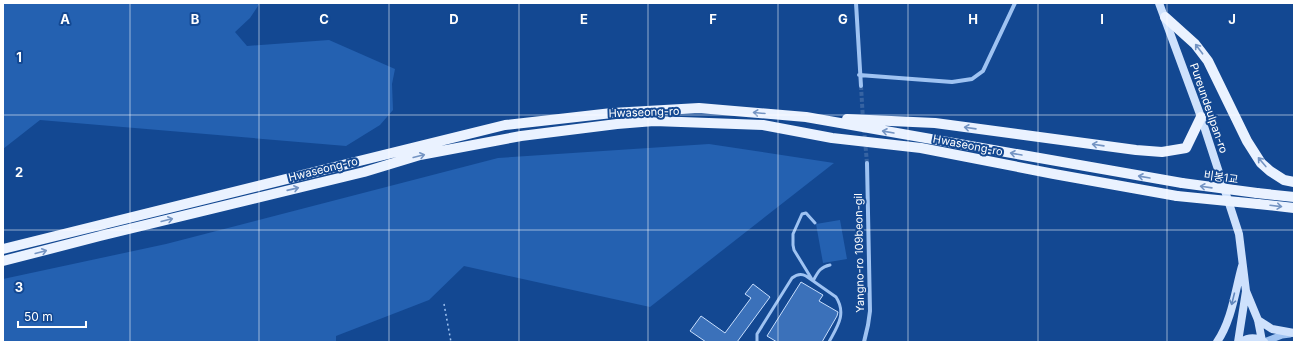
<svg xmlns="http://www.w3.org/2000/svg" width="1297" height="345" font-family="Inter,'Noto Sans KR',sans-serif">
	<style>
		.green { fill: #2461b1 }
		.building { fill: #3b71ba; stroke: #c7defd }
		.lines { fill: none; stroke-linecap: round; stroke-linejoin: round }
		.minor-tunnel { stroke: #3663a2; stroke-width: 4; stroke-dasharray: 4 2; stroke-linecap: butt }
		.path { stroke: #9fc3f2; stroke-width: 1.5; stroke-dasharray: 2 3; stroke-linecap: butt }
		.service { stroke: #9fc3f2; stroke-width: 3 }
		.minor { stroke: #9fc3f2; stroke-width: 4 }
		.tertiary { stroke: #9fc3f2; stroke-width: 7 }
		.secondary { stroke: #cee1fc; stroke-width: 8 }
		.primary { stroke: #eaf2ff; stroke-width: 10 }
		.primary-bridge { stroke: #eaf2ff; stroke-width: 10 }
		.oneway { stroke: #7494c3 }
		.oneway2 { stroke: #5e85bc }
		.grid { fill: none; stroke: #fff; stroke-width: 1; stroke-opacity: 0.55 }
		.labels { text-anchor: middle; stroke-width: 4; stroke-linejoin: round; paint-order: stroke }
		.street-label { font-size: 11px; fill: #fff; stroke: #134892 }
		.grid-label { font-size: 13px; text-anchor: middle; font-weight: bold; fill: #fff; stroke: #134892; stroke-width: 4; stroke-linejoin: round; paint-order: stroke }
	</style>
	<rect width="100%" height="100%" fill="#134892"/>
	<path class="green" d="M 3,3 L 260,3 L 250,18 L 235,32 L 247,46 L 329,40 L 395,69 L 392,84 L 393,110 L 380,125 L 346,146 L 40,120 L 3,149 Z
		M 709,144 L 834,163 L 650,307 L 464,266 L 429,300 L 336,336 L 336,342 L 3,342 L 3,279 L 166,244 L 498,158 Z
		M 840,220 L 847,259 L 823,263 L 816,224 Z"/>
	<path class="building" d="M 801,282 L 823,295 L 819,301 L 838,312 L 837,316 L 822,342 L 777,342 L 767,336 Z
		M 753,284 L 770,297 L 737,342 L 706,342 L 690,331 L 701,316 L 725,333 L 751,298 L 745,294 Z"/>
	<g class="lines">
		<path class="minor-tunnel" d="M 861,86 L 863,120
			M 864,129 L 867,163"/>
		<path class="path" d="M 444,304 L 451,342"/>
		<path class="service" d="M 815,223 L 806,213 L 802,214 L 793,234 L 793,245 L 794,250 L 813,281 C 818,272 820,267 830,265
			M 757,342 L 757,334 L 792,278 C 797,274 801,273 806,276 L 836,297 C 847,314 837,327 829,342"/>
		<path class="minor" d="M 856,3 L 861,86
			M 859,75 L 952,82 L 972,79 L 983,71 L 1015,3
			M 864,342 L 868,325 L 870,311 L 867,163"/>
		<path class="tertiary" d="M 1264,342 L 1282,335 L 1290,334"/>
		<path class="secondary" d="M 1159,3 L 1201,117 L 1239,234 L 1246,291 L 1258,320 L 1262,341
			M 1258,320 L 1272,329 L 1294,333
			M 1217,342 C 1232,320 1235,291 1242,266
			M 1238,342 L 1246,291
			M 1241,342 C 1249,337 1256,337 1264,342"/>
		<path class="primary" d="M 1165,17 L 1195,44 L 1208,61 L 1247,141 L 1261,163 L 1270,171 L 1284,180 L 1294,182
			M 847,119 L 935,123 L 1136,150 L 1162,152 L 1186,148 L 1201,117
			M 1257,193 L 1294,197
			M 1258,204 L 1294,208
			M 3,249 L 505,125 L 612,113 L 699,108 L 806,117 L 1182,183
			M 3,261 L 100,236 L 364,172 L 420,155 L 521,136 L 617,124 L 654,121 L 763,125 L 832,138 L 921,148 L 1054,174 L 1177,196"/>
		<path class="primary-bridge" d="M 1182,183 L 1257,193
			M 1177,196 L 1258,204"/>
	</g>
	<defs><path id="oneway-shaft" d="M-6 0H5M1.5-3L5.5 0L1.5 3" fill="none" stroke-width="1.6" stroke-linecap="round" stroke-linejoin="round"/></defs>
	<g class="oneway">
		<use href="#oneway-shaft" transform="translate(1199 49) rotate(-127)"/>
		<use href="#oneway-shaft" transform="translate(759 113) rotate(-175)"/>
		<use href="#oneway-shaft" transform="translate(970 128) rotate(-172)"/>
		<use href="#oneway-shaft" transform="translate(888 132) rotate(-170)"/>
		<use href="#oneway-shaft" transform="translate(1098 145) rotate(-172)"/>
		<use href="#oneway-shaft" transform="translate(1016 154) rotate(-170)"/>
		<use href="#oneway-shaft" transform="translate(419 156) rotate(-14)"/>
		<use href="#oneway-shaft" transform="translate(1262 162) rotate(-130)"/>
		<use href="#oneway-shaft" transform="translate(1144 177) rotate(-170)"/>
		<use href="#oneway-shaft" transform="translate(1206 187) rotate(-172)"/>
		<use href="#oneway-shaft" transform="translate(293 189) rotate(-13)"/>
		<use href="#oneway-shaft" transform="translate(1276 206) rotate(7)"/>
		<use href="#oneway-shaft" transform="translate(167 220) rotate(-14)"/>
		<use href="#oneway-shaft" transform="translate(41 252) rotate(-15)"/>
	</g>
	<use class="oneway2" href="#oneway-shaft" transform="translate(1233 299) rotate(104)"/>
	<path class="grid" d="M 130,3 L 130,342M 259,3 L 259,342M 389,3 L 389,342M 519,3 L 519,342M 648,3 L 648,342M 778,3 L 778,342M 908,3 L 908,342M 1038,3 L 1038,342M 1167,3 L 1167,342M 3,115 L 1294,115M 3,230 L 1294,230"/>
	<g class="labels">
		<g class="street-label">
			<text transform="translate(1209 108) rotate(71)" y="4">Pureundeulpan-ro</text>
			<text transform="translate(644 112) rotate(-2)" y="4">Hwaseong-ro</text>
			<text transform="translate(968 145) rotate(11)" y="4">Hwaseong-ro</text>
			<text transform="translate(323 169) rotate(-14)" y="4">Hwaseong-ro</text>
			<text transform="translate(1221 177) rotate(8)" y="4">비봉1교</text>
			<text transform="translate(859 253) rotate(-91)" y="4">Yangno-ro 109beon-gil</text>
		</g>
	</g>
	<g class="grid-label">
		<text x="65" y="24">A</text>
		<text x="195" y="24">B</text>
		<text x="324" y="24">C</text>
		<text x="454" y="24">D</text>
		<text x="584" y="24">E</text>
		<text x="713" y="24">F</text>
		<text x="843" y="24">G</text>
		<text x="973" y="24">H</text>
		<text x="1102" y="24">I</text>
		<text x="1232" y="24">J</text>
		<text x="19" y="62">1</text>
		<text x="19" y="177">2</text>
		<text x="19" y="292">3</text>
	</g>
	<rect width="1297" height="345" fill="none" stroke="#ffffff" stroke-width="8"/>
	<path d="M18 321v6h68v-6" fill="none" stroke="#ffffff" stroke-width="2"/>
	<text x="24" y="321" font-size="12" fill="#ffffff" stroke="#134892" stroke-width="3" paint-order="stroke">50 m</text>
</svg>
